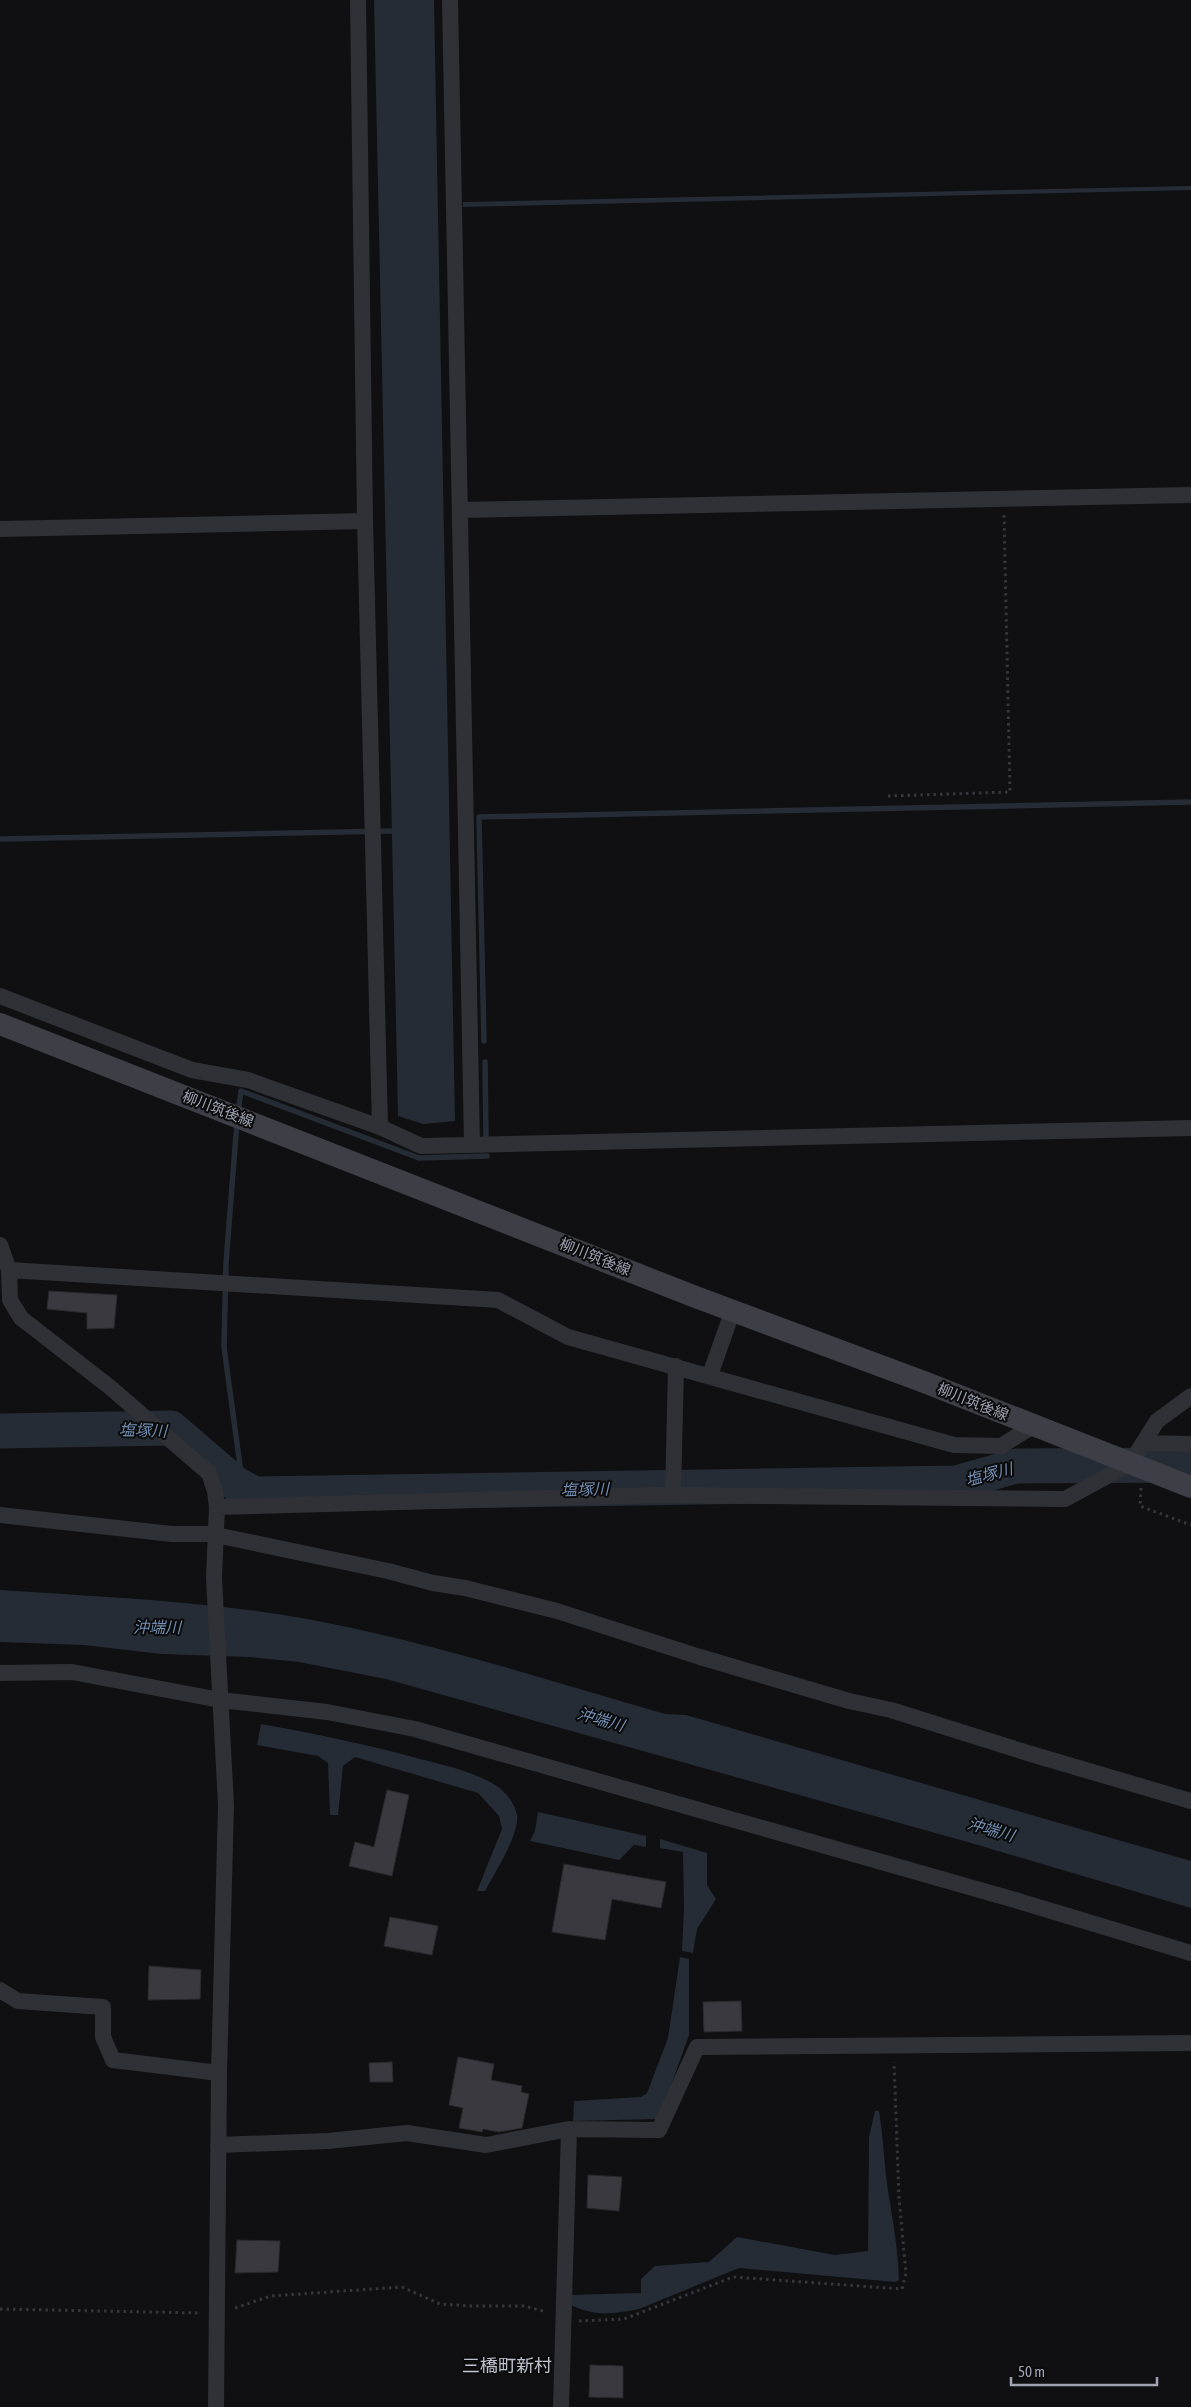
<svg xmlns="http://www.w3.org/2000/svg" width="1191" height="2407" font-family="'Asap Condensed','Noto Sans JP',sans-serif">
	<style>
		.water { fill: #252c35 }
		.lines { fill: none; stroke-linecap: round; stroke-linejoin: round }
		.stream { stroke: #252c35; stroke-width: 5.5 }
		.river { stroke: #252c35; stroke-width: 35 }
		.building { fill: #39393f; stroke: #2a292d }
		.path { stroke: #36373d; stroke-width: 3; stroke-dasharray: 2.5 4; stroke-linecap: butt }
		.minor { stroke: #303136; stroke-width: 16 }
		.secondary { stroke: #3e3f46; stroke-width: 22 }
		.labels { text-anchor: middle; stroke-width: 4; stroke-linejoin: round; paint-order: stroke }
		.street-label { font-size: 15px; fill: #9fa3b3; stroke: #0b0b0c }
		.water-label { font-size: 16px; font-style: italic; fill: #728db2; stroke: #0b0b0c }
		.quarter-label { font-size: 18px; fill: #c0c3cf; stroke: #0b0b0c }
	</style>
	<rect width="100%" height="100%" fill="#100f11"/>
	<path class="water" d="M 374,0 L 434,0 L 455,1121 L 423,1124 L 398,1116 Z
		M 1191,186 L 1191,190 L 463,207 L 463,202 Z
		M 0,1590 C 117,1598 237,1602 352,1628 C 458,1651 561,1684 665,1714 L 686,1715 L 1191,1861 L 1191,1908 L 971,1843 L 386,1679 L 299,1662 L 250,1657 L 161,1654 L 84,1645 L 0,1642 Z
		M 261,1724 C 316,1734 366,1744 420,1759 C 444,1765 471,1771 492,1783 C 503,1789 515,1802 517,1815 C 520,1834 494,1874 485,1891 L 477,1891 L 502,1829 L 499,1816 L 478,1793 L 355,1757 L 343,1766 L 338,1815 L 330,1815 L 328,1763 L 318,1756 L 257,1745 Z
		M 538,1812 L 646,1836 L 646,1847 L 634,1845 L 619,1860 L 530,1841 L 535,1831 Z
		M 660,1839 L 707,1853 L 707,1885 L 716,1899 L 697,1929 L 693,1953 L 682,1951 L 684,1907 L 683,1852 L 660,1848 Z
		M 680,1957 L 689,1959 L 689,2035 L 659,2119 L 573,2121 L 574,2101 L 641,2097 L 647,2093 L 668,2038 Z
		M 875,2111 L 879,2111 C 883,2135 884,2159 887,2184 C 892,2216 898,2247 899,2280 L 895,2282 L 739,2268 L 639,2309 C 612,2314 596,2317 571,2305 L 570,2295 L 641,2293 L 641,2279 L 655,2266 L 709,2262 L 737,2237 L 835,2255 L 868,2251 L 869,2137 Z"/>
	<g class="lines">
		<path class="stream" d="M 0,839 L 392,831
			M 484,1041 L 479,817 L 1191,802
			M 485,1062 L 486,1136
			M 238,1113 L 241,1091 L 419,1158 L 487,1156
			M 237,1122 L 226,1263 L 224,1347 L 243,1488"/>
		<path class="river" d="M 0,1431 L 171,1428 L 236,1484 L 255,1494 L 956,1483 L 1016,1466 L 1191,1465"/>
	</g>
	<path class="building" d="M 49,1291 L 117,1295 L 114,1328 L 87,1329 L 87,1313 L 47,1309 Z
		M 387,1790 L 409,1795 L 392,1876 L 349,1866 L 355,1842 L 374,1847 Z
		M 564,1864 L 666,1882 L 661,1908 L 612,1899 L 605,1940 L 552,1932 Z
		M 390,1917 L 438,1926 L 432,1955 L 384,1946 Z
		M 149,1966 L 201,1970 L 200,1999 L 148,2000 Z
		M 741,2001 L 742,2031 L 704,2032 L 703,2002 Z
		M 458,2057 L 494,2064 L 491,2080 L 522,2086 L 521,2092 L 529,2094 L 522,2128 L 499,2132 L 483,2129 L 482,2132 L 459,2128 L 463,2108 L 449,2105 Z
		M 392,2062 L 393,2082 L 370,2082 L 369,2063 Z
		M 588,2175 L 622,2177 L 619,2211 L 587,2208 Z
		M 237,2240 L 280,2241 L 278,2272 L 235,2273 Z
		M 590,2365 L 623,2366 L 623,2398 L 589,2397 Z"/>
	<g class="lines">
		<path class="path" d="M 888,796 L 1010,792 L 1004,515
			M 1141,1488 L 1140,1506 L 1191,1525
			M 235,2308 L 271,2296 L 402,2287 L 440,2304 L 471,2306 L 524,2306 L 547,2312
			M 0,2309 L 199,2313
			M 579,2321 L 624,2319 L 733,2277 L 902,2289 L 906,2273 L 899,2198 L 894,2062"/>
		<path class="minor" d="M 358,0 L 365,521 L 380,1127
			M 450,0 L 472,1145
			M 460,510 L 1191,495
			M 0,529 L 365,521
			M 0,996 L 192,1070 L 248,1080 L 380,1127 L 421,1146 L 1191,1128
			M 0,1245 L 9,1270 L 10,1300 L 21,1318 L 111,1388 L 209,1473 L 215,1491 L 217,1507 L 214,1578 L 226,1805 L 219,2073 L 216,2407
			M 9,1270 L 498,1300 L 568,1337 L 954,1445 L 1001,1446 L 1033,1426
			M 710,1375 L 733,1310
			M 1143,1443 L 1191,1444
			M 673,1495 L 676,1366
			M 217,1507 L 659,1495 L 1065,1499 L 1130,1464 L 1157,1421 L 1191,1396
			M 0,1515 L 172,1534 L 211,1534 L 388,1571 L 433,1583 L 465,1588 L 557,1611 L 700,1657 L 849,1701 L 891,1710 L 1031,1754 L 1191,1801
			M 0,1673 L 72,1672 L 220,1700 L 327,1712 L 415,1729 L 1015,1900 L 1191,1953
			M 0,1990 L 18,2001 L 103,2007 L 103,2037 L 113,2060 L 219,2073
			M 218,2145 L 328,2141 L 407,2133 L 486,2145 L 569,2129 L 659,2130 L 697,2047 L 1191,2043
			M 561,2407 L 569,2129"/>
		<path class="secondary" d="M 0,1024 L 693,1296 L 924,1382 L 1191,1487"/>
	</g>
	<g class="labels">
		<g class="street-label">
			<text transform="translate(218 1109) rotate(21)" y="5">柳川筑後線</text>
			<text transform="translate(595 1257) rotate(22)" y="5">柳川筑後線</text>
			<text transform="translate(973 1402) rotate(22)" y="5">柳川筑後線</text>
		</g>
		<g class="water-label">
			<text transform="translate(143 1430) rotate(2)" y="6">塩塚川</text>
			<text transform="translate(989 1474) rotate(-15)" y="6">塩塚川</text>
			<text transform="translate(585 1489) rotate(-1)" y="6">塩塚川</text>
			<text x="157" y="1633">沖端川</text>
			<text transform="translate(601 1719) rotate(16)" y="6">沖端川</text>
			<text transform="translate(991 1829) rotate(16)" y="6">沖端川</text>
		</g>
		<g class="quarter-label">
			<text x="507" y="2372">三橋町新村</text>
		</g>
	</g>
	<path d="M1011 2377v8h146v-8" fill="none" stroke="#9fa3b3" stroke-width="2.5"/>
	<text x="1018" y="2377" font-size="15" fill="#9fa3b3" stroke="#0b0b0c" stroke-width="4" paint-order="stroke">50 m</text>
</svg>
